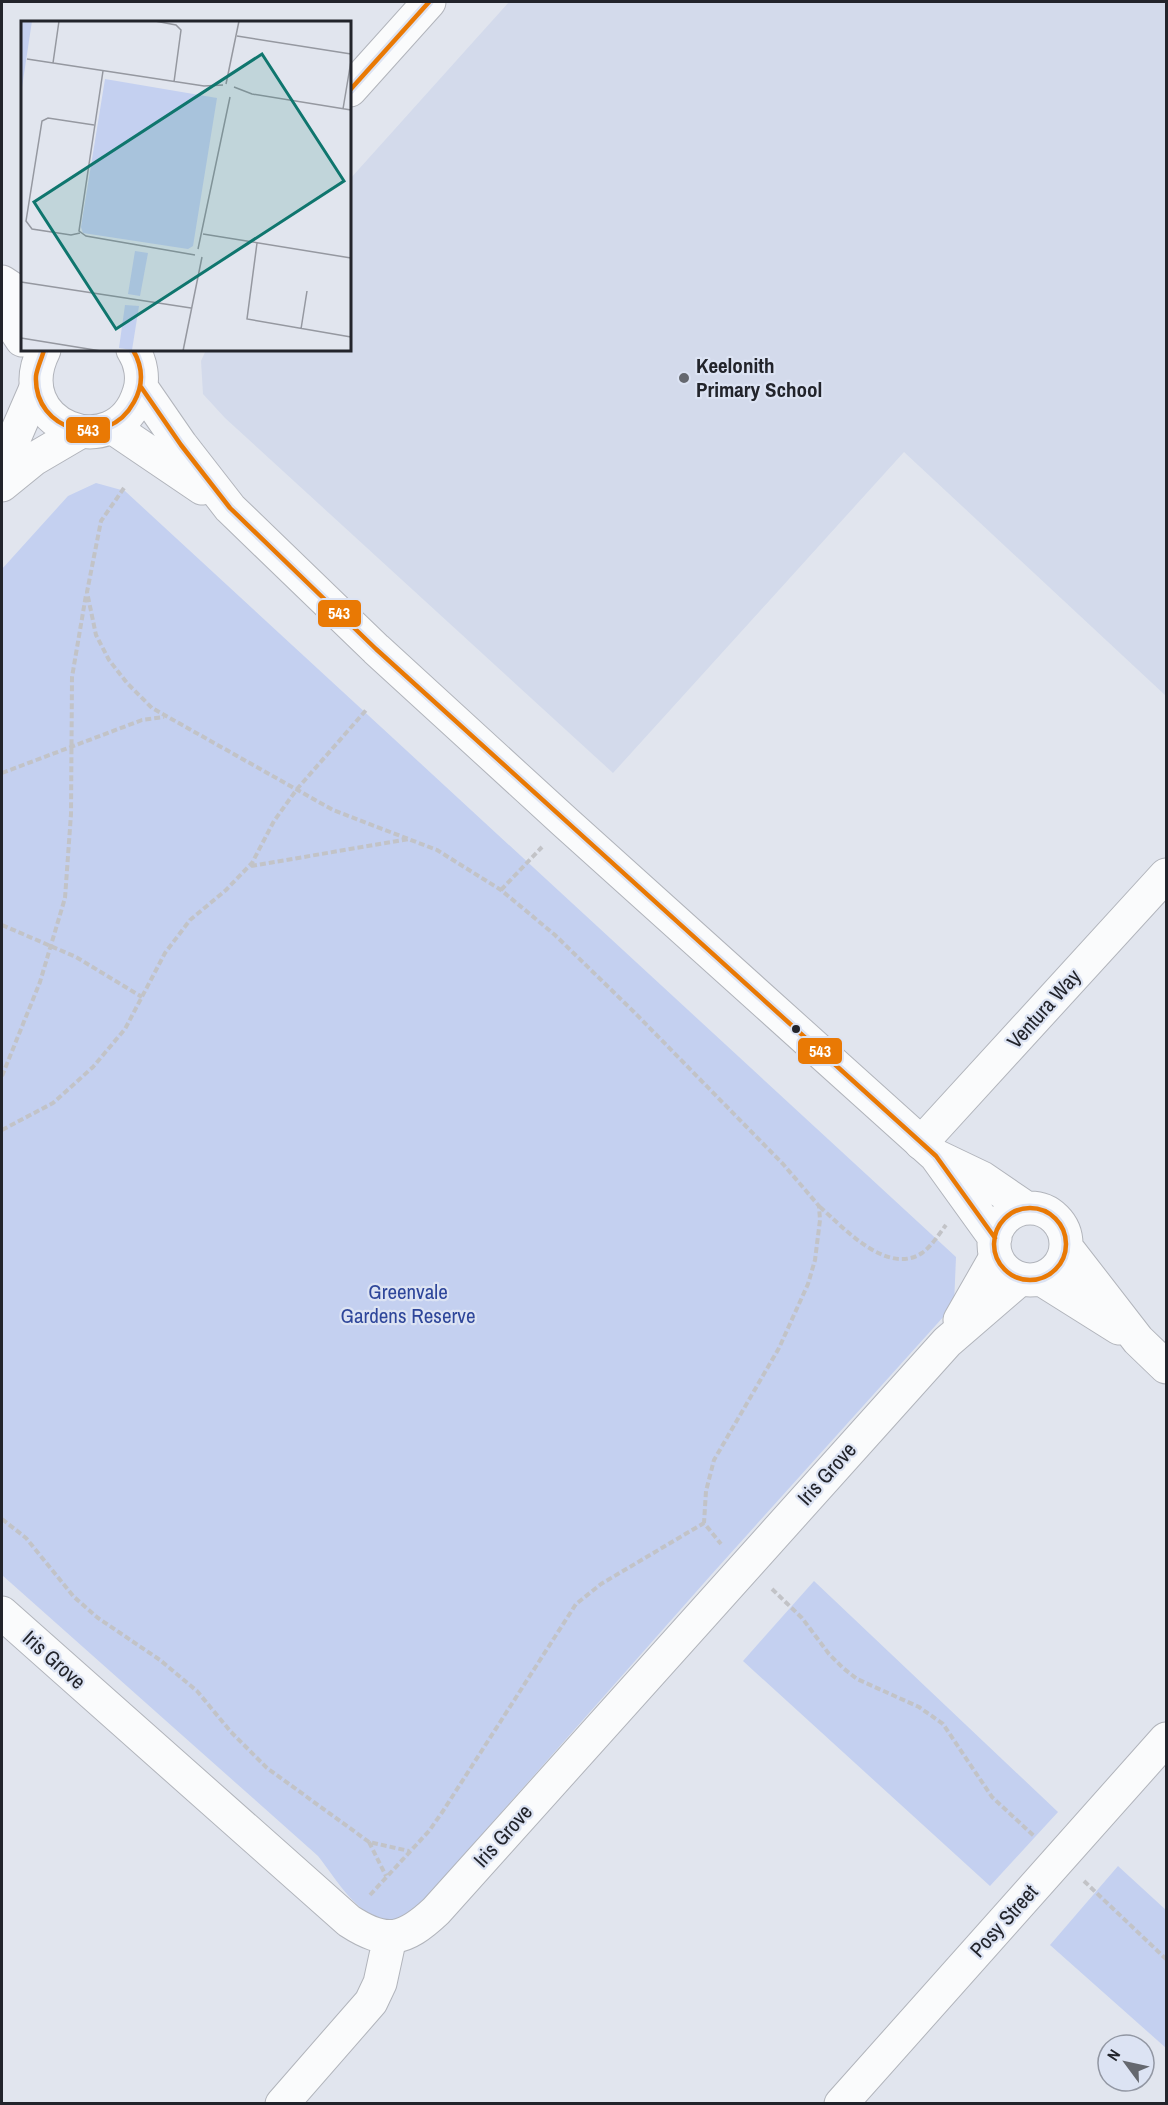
<svg xmlns="http://www.w3.org/2000/svg" width="1168" height="2105" font-family="'Archivo Narrow',sans-serif">
	<style>
		.built { fill: #d3daeb }
		.green { fill: #c4d0f0 }
		.lines { fill: none; stroke-linecap: round; stroke-linejoin: round }
		.street-casing { stroke: #b1b4bb; stroke-width: 35 }
		.secondary-casing { stroke: #b1b4bb; stroke-width: 35 }
		.path { stroke: #c2c3c7; stroke-width: 4; stroke-dasharray: 6 3; stroke-linecap: butt }
		.street { stroke: #fafbfc; stroke-width: 33 }
		.secondary { stroke: #fafbfc; stroke-width: 33 }
		.bus-1-casing { stroke: #dce3f3; stroke-width: 9 }
		.bus-1 { stroke: #e97904; stroke-width: 4.5 }
		.poi-dot { fill: #65686f; stroke: #dce3f3; stroke-width: 2 }
		.bus-dot { fill: #22242b; stroke: #dce3f3; stroke-width: 2 }
		.labels { text-anchor: middle; stroke-width: 4.5; stroke-linejoin: round; paint-order: stroke }
		.poi-label { font-size: 21px; font-weight: bold; fill: #22242b; stroke: #dce3f3; text-anchor: start }
		.street-label { font-size: 21px; fill: #22242b; stroke: #dce3f3 }
		.park-label { font-size: 21px; fill: #2e469a; stroke: #dce3f3 }
		.inset-road { fill: none; stroke: #9598a0; stroke-width: 1.5 }
		.view { fill: #0f766e; fill-opacity: 0.15; stroke: #0f766e; stroke-width: 3 }
		.inset-edge { fill: none; stroke: #22242b; stroke-width: 3 }
		.line-badge { stroke: #dce3f3; stroke-width: 2 }
		.badge-label { font-size: 16px; text-anchor: middle; font-weight: bold; fill: #fff }
	</style>
	<rect width="100%" height="100%" fill="#e1e5ee"/>
	<path class="built" d="M 509,2 L 1166,2 L 1166,696 L 904,452 L 613,773 L 225,418 L 203,394 L 201,361 L 206,350 L 350,350 L 350,179 Z"/>
	<path class="green" d="M 96,483 L 125,491 L 956,1257 L 954,1305 L 711,1575 L 453,1867 C 433,1903 426,1907 389,1923 C 355,1913 339,1883 318,1856 L 2,1575 L 2,569 L 68,496 Z
		M 814,1581 L 1058,1812 L 990,1886 L 743,1661 Z
		M 1118,1866 L 1166,1910 L 1166,2048 L 1050,1945 Z"/>
	<g class="lines">
		<defs>
			<path id="street" d="M 2,282 L 22,295
				M 2,310 L 22,340
				M 2,459 L 13,441 L 36,388
				M 2,485 L 34,459 L 80,432
				M 921,1143 L 1166,875
				M 960,1320 L 996,1257
				M 2,1613 L 349,1921 C 386,1945 404,1941 436,1911 L 947,1342 L 1020,1279
				M 282,2104 L 371,2002 L 380,1983 L 390,1937
				M 841,2104 L 1166,1739"/>
			<path id="secondary" d="M 350,90 L 429,2
				M 44,350 C 6,425 116,467 139,393 C 144,379 141,362 133,350
				M 141,387 L 181,445 L 230,508 L 376,649 L 565,822 L 936,1156 L 995,1238
				M 112,427 L 202,488
				M 938,1157 L 982,1178 L 1026,1208
				M994 1244a36 36 0 1 1 72 0a36 36 0 1 1-72 0Z
				M 1066,1247 L 1138,1340 L 1166,1367
				M 1041,1279 L 1119,1328"/>
		</defs>
		<use href="#street" class="street-casing"/>
		<use href="#secondary" class="secondary-casing"/>
		<path class="path" d="M 124,488 L 101,521 L 87,592 L 96,635 L 109,660 L 127,683 L 152,708 L 333,810 L 437,850 L 501,890 L 555,935 L 634,1012 L 783,1164 L 819,1206 L 820,1220 L 815,1260 L 808,1284 L 779,1348 L 714,1460 L 706,1491 L 704,1523 L 721,1544
			M 2,773 L 142,720 L 164,717
			M 251,866 L 409,839
			M 501,890 L 542,847
			M 2,925 L 76,957 L 142,997
			M 2,1076 L 40,982 L 65,898 L 71,814 L 72,677 L 86,595
			M 2,1130 L 53,1103 L 93,1067 L 125,1029 L 165,953 L 190,920 L 226,890 L 252,863 L 274,821 L 297,789 L 367,709
			M 820,1207 C 844,1228 887,1276 922,1253 C 931,1247 939,1234 946,1225
			M 2,1519 L 26,1538 L 74,1597 L 98,1618 L 160,1660 L 197,1691 L 231,1732 L 267,1768 L 369,1842 L 409,1851
			M 772,1589 L 802,1618 L 829,1654 L 843,1668 L 857,1679 L 919,1707 L 943,1724 L 992,1797 L 1034,1836
			M 369,1842 L 386,1876
			M 1084,1881 L 1166,1959
			M 370,1895 L 429,1831 L 443,1811 L 576,1604 L 601,1584 L 704,1523"/>
		<use href="#street" class="street"/>
		<use href="#secondary" class="secondary"/>
		<defs>
			<path id="bus-1" d="M 350,90 L 429,2
				M 44,350 C 42,358 37,368 36,376 C 33,431 107,452 134,402 C 144,384 143,367 133,350
				M 141,387 L 181,445 L 230,508 L 376,649 L 936,1156 L 995,1238
				M994 1244a36 36 0 1 1 72 0a36 36 0 1 1-72 0Z"/>
		</defs>
		<use href="#bus-1" class="bus-1-casing"/>
		<use href="#bus-1" class="bus-1"/>
	</g>
	<circle class="poi-dot" cx="684" cy="378" r="6"/>
	<circle class="bus-dot" cx="796" cy="1029" r="5"/>
	<g class="labels">
		<g class="poi-label">
			<text x="696" y="373">Keelonith<tspan x="696" dy="24">Primary School</tspan></text>
		</g>
		<g class="street-label">
			<text transform="translate(1044 1009) rotate(-48)" y="7">Ventura Way</text>
			<text transform="translate(827 1474) rotate(-48)" y="7">Iris Grove</text>
			<text transform="translate(54 1660) rotate(42)" y="7">Iris Grove</text>
			<text transform="translate(503 1836) rotate(-48)" y="7">Iris Grove</text>
			<text transform="translate(1004 1921) rotate(-48)" y="7">Posy Street</text>
		</g>
		<g class="park-label">
			<text x="408" y="1299">Greenvale<tspan x="408" dy="24">Gardens Reserve</tspan></text>
		</g>
	</g>
	<g transform="translate(21 21)">
		<rect width="330" height="330" fill="#e1e5ee"/>
		<path d="M 0,0 L 11,0 L 0,73 ZM 84,58 L 196,77 L 172,225 L 167,228 L 62,212 L 60,206 ZM 114,230 L 127,232 L 119,275 L 107,273 ZM 104,284 L 118,285 L 111,329 L 98,327 Z" fill="#c4d0f0"/>
		<path class="inset-road" d="M 134,0 L 155,4 L 160,9 L 153,61M 216,15 L 330,33M 6,38 L 183,65 L 202,64M 32,42 L 38,0M 82,50 L 58,210 L 65,215 L 174,234M 205,63 L 218,0M 213,66 L 231,73 L 330,89M 322,88 L 330,40M 59,212 L 50,214 L 11,208 L 5,200 L 21,100 L 27,97 L 73,104M 182,213 L 330,237M 236,222 L 226,298 L 330,316M 177,228 L 209,76M 0,261 L 170,287M 280,308 L 286,270M 0,317 L 80,330M 162,330 L 181,236"/>
		<path class="view" d="M 241,33 L 323,160 L 95,308 L 13,181 Z"/>
		<rect width="330" height="330" class="inset-edge"/>
	</g>
	<g class="line-badge">
		<rect x="65" y="416" width="46" height="28" rx="6" fill="#e97904"/>
		<rect x="317" y="599" width="45" height="29" rx="6" fill="#e97904"/>
		<rect x="797" y="1037" width="46" height="28" rx="6" fill="#e97904"/>
	</g>
	<g class="badge-label">
		<text x="88" y="436">543</text>
		<text x="339" y="619">543</text>
		<text x="820" y="1057">543</text>
	</g>
	<rect width="1168" height="2105" fill="none" stroke="#22242b" stroke-width="6"/>
	<g transform="translate(1126 2063) rotate(303)"><circle r="28" fill="#dce3f3" stroke="#9297a3" stroke-width="1.5"/>
	<path d="M0-4.5L10 22L0 15L-10 22Z" fill="#65686f"/>
	<text y="-9" font-size="16" font-weight="bold" text-anchor="middle" fill="#22242b">N</text>
	</g>
</svg>
